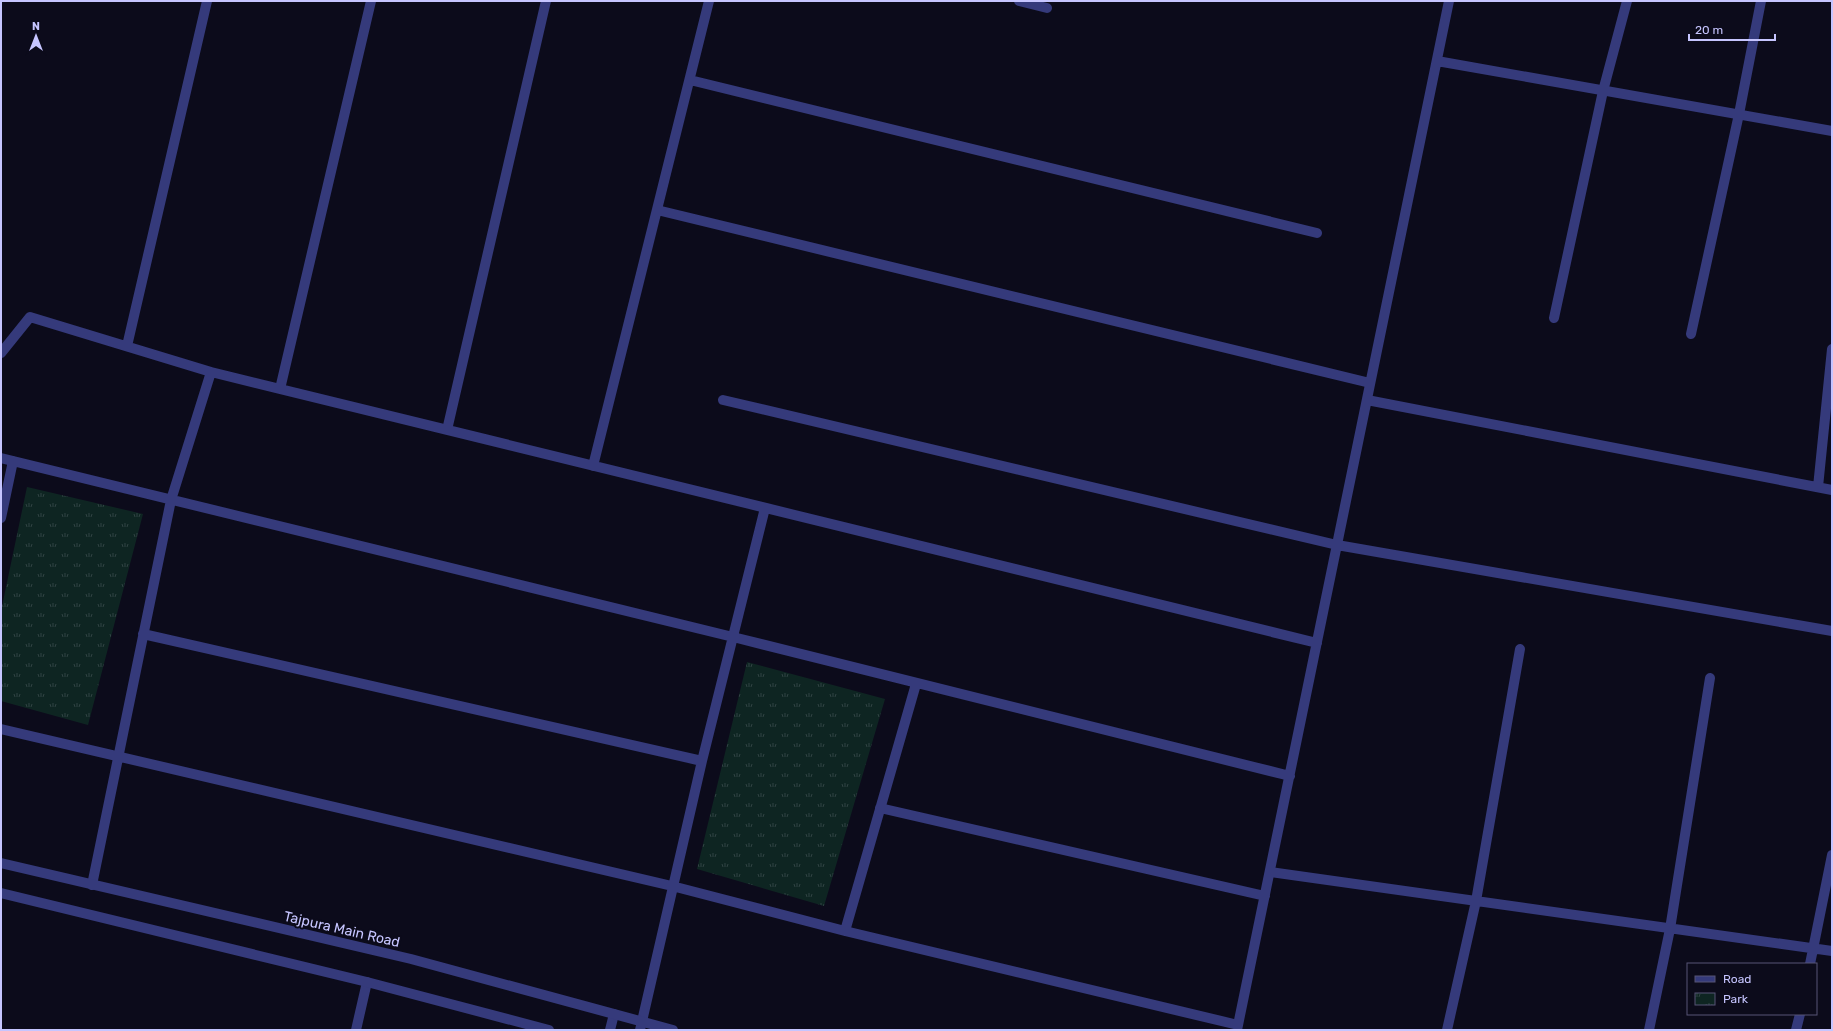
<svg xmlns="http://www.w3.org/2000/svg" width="1833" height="1031" font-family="Rubik,sans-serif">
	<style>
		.park { fill: url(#park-tufts) }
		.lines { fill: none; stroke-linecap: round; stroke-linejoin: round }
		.minor { stroke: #353a7b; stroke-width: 10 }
		.tertiary { stroke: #353a7b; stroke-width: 10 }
		.labels { text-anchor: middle; stroke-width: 4; stroke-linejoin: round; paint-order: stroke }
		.street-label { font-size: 14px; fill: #c6c5ff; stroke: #0c0b1b }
	</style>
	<defs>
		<pattern id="park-tufts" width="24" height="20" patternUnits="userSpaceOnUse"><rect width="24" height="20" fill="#0e2522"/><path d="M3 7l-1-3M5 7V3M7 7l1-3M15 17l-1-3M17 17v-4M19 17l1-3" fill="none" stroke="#304343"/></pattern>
	</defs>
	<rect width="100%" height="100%" fill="#0c0b1b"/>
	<path class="park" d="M 27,487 L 143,514 L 88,725 L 1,701 L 1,611 Z
		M 747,662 L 885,699 L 824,906 L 697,869 Z"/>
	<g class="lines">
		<path class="minor" d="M 1019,1 L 1047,8
			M 1437,61 L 1832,131
			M 690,80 L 1317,233
			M 657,210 L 1370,383
			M 1554,318 L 1603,91 L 1627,1
			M 1691,334 L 1739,114 L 1761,1
			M 127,346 L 207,1
			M 1,353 L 30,317 L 211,372 L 1317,643
			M 280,389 L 371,1
			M 723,400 L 1337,545 L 1832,631
			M 1367,400 L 1832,490
			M 447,430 L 546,1
			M 1,458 L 733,637 L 1290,776
			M 593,466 L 709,1
			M 1818,487 L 1832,349
			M 1,518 L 13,461
			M 143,634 L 702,761
			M 1,729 L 672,886 L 845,931 L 1238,1025
			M 880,808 L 1265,896
			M 1270,872 L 1832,951
			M 92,885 L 171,500 L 211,372
			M 845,931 L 916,684
			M 1810,964 L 1832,855
			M 356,1030 L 367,982
			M 610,1030 L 614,1014
			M 640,1030 L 702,761 L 765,508
			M 1237,1030 L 1449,1
			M 1447,1030 L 1476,901 L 1520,649
			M 1649,1030 L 1670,929 L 1710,678
			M 1796,1030 L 1800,1014"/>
		<path class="tertiary" d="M 1,863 L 411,959 L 673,1030
			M 1,893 L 367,982 L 549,1030"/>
	</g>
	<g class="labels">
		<g class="street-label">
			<text transform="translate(342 929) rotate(13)" y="5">Tajpura Main Road</text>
		</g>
	</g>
	<rect width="1833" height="1031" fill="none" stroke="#c6c5ff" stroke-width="4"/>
	<rect x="1687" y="963" width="130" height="52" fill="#0c0b1b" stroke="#565576"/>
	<rect x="1695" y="976" width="20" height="6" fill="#353a7b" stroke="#565576"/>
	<text x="1723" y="983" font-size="12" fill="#c6c5ff">Road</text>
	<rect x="1695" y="993" width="20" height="12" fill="url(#park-tufts)" stroke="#565576"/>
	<text x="1723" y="1003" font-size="12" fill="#c6c5ff">Park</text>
	<g transform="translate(36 36)" stroke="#0c0b1b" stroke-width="3" paint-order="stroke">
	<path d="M0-3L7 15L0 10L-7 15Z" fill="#c6c5ff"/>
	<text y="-6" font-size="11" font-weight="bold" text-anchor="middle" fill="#c6c5ff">N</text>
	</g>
	<path d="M1689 34v6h86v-6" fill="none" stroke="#c6c5ff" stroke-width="2"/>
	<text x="1695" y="34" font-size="12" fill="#c6c5ff" stroke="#0c0b1b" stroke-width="3" paint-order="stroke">20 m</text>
</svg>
